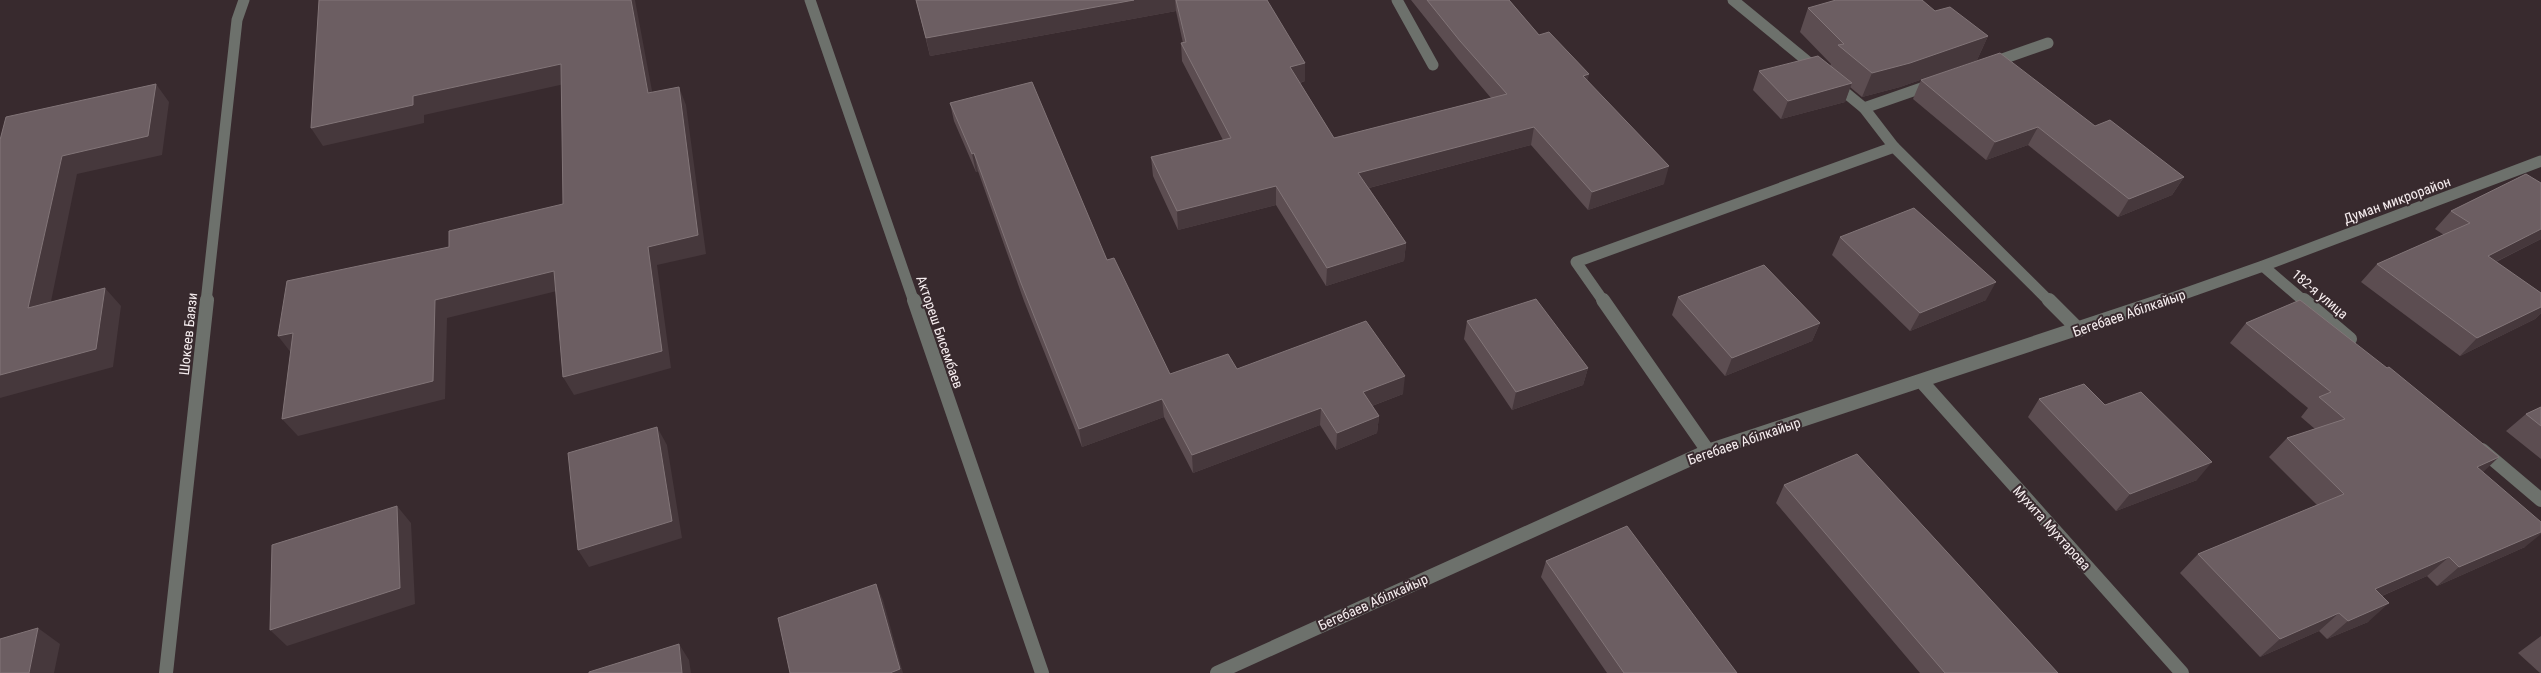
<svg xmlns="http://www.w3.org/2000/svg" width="2541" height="673" font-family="'Roboto Condensed',sans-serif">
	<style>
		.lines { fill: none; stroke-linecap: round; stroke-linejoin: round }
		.lane-far1 { stroke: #6d716c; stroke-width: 11 }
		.lane { stroke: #6d716c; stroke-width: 14 }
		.street-far1 { stroke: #6d716c; stroke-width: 11 }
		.street { stroke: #6d716c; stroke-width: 14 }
		.wall { fill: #5c4d51 }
		.shaded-wall { fill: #46383c }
		.building { fill: #6c5e62; stroke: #827578 }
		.labels { text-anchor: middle; stroke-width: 4; stroke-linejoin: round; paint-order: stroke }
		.street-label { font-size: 14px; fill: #f6edef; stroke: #382a2e }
	</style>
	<rect width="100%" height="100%" fill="#382a2e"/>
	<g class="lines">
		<path class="lane-far1" d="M 1397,0 L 1433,65
			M 1991,63 L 2048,43
			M 1864,108 L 1933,84
			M 1604,302 L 1576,262 L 1894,147"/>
		<path class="lane" d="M 1603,300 L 1708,451"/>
		<path class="street-far1" d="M 810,0 L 914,302
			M 1733,0 L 1818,70
			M 1835,84 L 1864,108 L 1894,147 L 2050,302
			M 2263,266 L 2305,302
			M 206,302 L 237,20 L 244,0
			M 2161,302 L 2263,266 L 2541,161"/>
		<path class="street" d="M 914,300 L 1042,673
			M 2049,300 L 2079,330
			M 2304,300 L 2350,339
			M 1922,382 L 2182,673
			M 2482,450 L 2541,500
			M 166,673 L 207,300
			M 1217,673 L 1708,451 L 2164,300"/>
	</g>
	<path class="wall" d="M 916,0 L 1267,0 L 1305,81 L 1300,83 L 1334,138 L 1491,98 L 1458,59 L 1411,0 L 1509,0 L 1539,35 L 1588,81 L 1664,184 L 1588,210 L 1531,145 L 1369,188 L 1406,243 L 1404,261 L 1326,286 L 1276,205 L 1178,230 L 1153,176 L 1151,157 L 1223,140 L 1182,61 L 1181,43 L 1183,43 L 1176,11 L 930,56 Z
		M 1808,8 L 1935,11 L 1988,36 L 1977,60 L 1900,87 L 1862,97 L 1850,87 L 1845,102 L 1781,119 L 1753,90 L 1759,71 L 1830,66 L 1831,64 L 1800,32 Z
		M 1921,80 L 2095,126 L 2184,177 L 2172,195 L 2118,217 L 2028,145 L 1986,160 L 1913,99 Z
		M 950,103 L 1107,260 L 1170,374 L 1237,369 L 1403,394 L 1372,406 L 1379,416 L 1377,433 L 1336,450 L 1320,425 L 1193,473 L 1164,417 L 1082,447 L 1024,301 L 978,171 L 976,172 L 954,121 Z
		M 2451,211 L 2541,239 L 2496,262 L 2541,293 L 2541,313 L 2535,319 L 2460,356 L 2361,282 L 2377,264 L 2444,235 L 2435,229 Z
		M 1840,237 L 1986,300 L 1910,331 L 1832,255 Z
		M 1678,297 L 1820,323 L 1812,341 L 1725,376 L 1672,315 Z
		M 1467,321 L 1588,368 L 1583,385 L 1512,410 L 1464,339 Z
		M 2246,323 L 2483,472 L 2525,547 L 2437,586 L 2427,576 L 2382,596 L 2368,622 L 2327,639 L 2319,631 L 2260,657 L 2180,573 L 2198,554 L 2317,505 L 2269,457 L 2287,438 L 2315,429 L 2301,417 L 2308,408 L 2230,343 Z
		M 2039,399 L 2105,405 L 2197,480 L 2116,511 L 2028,417 Z
		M 2541,407 L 2541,459 L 2506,431 L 2526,414 Z
		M 1784,485 L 2058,673 L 1920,673 L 1776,503 Z
		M 1546,561 L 1737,673 L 1607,673 L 1541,577 Z
		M 2541,636 L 2541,673 L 2540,673 L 2518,653 Z"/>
	<path class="shaded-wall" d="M 631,0 L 635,0 L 656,112 L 648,93 Z
		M 1134,0 L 1175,0 L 1176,11 L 930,56 L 926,38 Z
		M 1988,36 L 1977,60 L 1900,87 L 1862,97 L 1872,73 Z
		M 1305,63 L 1305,81 L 1290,85 L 1290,67 Z
		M 561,64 L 569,83 L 424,115 L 424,123 L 323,146 L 311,128 L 413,96 Z
		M 1589,74 L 1585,92 L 1583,76 Z
		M 1852,83 L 1845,102 L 1781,119 L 1788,101 Z
		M 156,84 L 169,102 L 162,155 L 77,174 L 46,326 L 28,308 L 62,156 Z
		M 679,87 L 686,105 L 706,254 L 657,265 L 671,368 L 574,395 L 563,377 L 648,247 Z
		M 1534,127 L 1531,145 L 1357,191 L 1358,173 Z
		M 2038,127 L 2028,145 L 1986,160 L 1995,142 Z
		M 974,153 L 978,171 L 976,172 L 972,154 Z
		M 1669,166 L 1664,184 L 1588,210 L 1592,192 Z
		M 2184,177 L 2172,195 L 2118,217 L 2129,199 Z
		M 1276,186 L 1276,205 L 1178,230 L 1177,211 Z
		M 2541,229 L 2541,239 L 2471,274 L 2488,256 Z
		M 1406,243 L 1404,261 L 1326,286 L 1327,268 Z
		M 554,271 L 565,289 L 447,318 L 445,399 L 298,436 L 282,419 L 435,300 Z
		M 1996,282 L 1986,300 L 1910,331 L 1920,313 Z
		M 105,288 L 121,306 L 113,367 L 0,398 L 0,375 Z
		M 2541,307 L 2541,313 L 2535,319 L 2460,356 L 2477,338 Z
		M 1820,323 L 1812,341 L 1725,376 L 1732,358 Z
		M 293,333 L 292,354 L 278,336 Z
		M 1588,368 L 1583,385 L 1512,410 L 1516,392 Z
		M 1405,376 L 1403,394 L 1361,410 L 1363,392 Z
		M 1162,399 L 1164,417 L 1082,447 L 1079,429 Z
		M 1321,408 L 1320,425 L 1193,473 L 1192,455 Z
		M 1379,416 L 1377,433 L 1336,450 L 1337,433 Z
		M 657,427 L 667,445 L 682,538 L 589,567 L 578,550 Z
		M 2499,457 L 2478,477 L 2477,467 Z
		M 2212,462 L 2197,480 L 2116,511 L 2130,494 Z
		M 397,506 L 411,523 L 415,604 L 287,646 L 270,630 Z
		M 2541,532 L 2541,534 L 2525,547 L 2437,586 L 2459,567 Z
		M 2449,557 L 2427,576 L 2354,608 L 2375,589 Z
		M 876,584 L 883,600 L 903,673 L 890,673 Z
		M 2389,603 L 2368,622 L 2327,639 L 2348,621 Z
		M 2339,613 L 2319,631 L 2260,657 L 2280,639 Z
		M 38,628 L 60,644 L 54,673 L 29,673 Z
		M 679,644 L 689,660 L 691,673 L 682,673 Z"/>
	<path class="building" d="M 319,0 L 631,0 L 648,93 L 679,87 L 698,235 L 648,247 L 662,351 L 563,377 L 554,271 L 435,300 L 433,381 L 282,419 L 293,333 L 278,336 L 287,281 L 449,247 L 449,231 L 563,204 L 561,64 L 413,96 L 413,105 L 311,128 Z
		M 916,0 L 1134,0 L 926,38 Z
		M 1176,0 L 1267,0 L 1305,63 L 1290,67 L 1334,138 L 1507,94 L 1460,41 L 1427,0 L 1509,0 L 1539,35 L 1549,32 L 1589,74 L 1583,76 L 1669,166 L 1592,192 L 1534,127 L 1358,173 L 1406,243 L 1327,268 L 1276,186 L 1177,211 L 1151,157 L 1231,138 L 1181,43 L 1186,42 Z
		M 1836,0 L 1922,0 L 1935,11 L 1950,7 L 1988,36 L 1910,63 L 1872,73 L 1838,45 L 1844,44 L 1808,8 Z
		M 2000,53 L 2095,126 L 2110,120 L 2184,177 L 2129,199 L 2038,127 L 1995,142 L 1921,80 Z
		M 1818,56 L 1852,83 L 1788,101 L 1759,71 Z
		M 1032,82 L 1107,260 L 1114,258 L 1170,374 L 1228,354 L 1237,369 L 1366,321 L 1405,376 L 1363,392 L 1379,416 L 1337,433 L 1321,408 L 1192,455 L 1162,399 L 1079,429 L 1021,283 L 974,153 L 972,154 L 950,103 Z
		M 156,84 L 148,136 L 62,156 L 28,308 L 105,288 L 96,349 L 0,375 L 0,140 L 6,117 Z
		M 2526,174 L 2541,183 L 2541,229 L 2488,256 L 2541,293 L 2541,307 L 2477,338 L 2377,264 L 2470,223 L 2451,211 Z
		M 1914,208 L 1996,282 L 1920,313 L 1840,237 Z
		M 1764,265 L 1820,323 L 1732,358 L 1678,297 Z
		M 1536,299 L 1588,368 L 1516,392 L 1467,321 Z
		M 2300,300 L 2387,368 L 2389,367 L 2499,457 L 2477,467 L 2541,522 L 2541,532 L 2459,567 L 2449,557 L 2375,589 L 2389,603 L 2348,621 L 2339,613 L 2280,639 L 2198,554 L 2344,494 L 2287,438 L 2345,419 L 2319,397 L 2331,392 L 2246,323 Z
		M 2084,384 L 2105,405 L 2141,392 L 2212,462 L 2130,494 L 2039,399 Z
		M 2541,407 L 2541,426 L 2526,414 Z
		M 657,427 L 672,521 L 578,550 L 568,453 Z
		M 1857,454 L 2058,673 L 1945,673 L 1784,485 Z
		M 397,506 L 400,588 L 270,630 L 272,545 Z
		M 1627,526 L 1737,673 L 1624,673 L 1546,561 Z
		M 876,584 L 900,669 L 890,673 L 790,673 L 778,618 Z
		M 38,628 L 29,673 L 0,673 L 0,639 Z
		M 679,644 L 682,673 L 589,673 L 589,672 Z"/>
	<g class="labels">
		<g class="street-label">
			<text transform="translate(2397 200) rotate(-20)" y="5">Думан микрорайон</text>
			<text transform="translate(2320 294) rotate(40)" y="5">182-я улица</text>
			<text transform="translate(2129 313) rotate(-19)" y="5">Бегебаев Абілкайыр</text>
			<text transform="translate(940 332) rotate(71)" y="5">Актореш Бисембаев</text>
			<text transform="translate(188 334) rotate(-84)" y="5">Шокеев Баязи</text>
			<text transform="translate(1744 441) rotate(-19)" y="5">Бегебаев Абілкайыр</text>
			<text transform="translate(2052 528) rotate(48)" y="5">Мухита Мухтарова</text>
			<text transform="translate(1373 602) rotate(-24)" y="5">Бегебаев Абілкайыр</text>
		</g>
	</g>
</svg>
